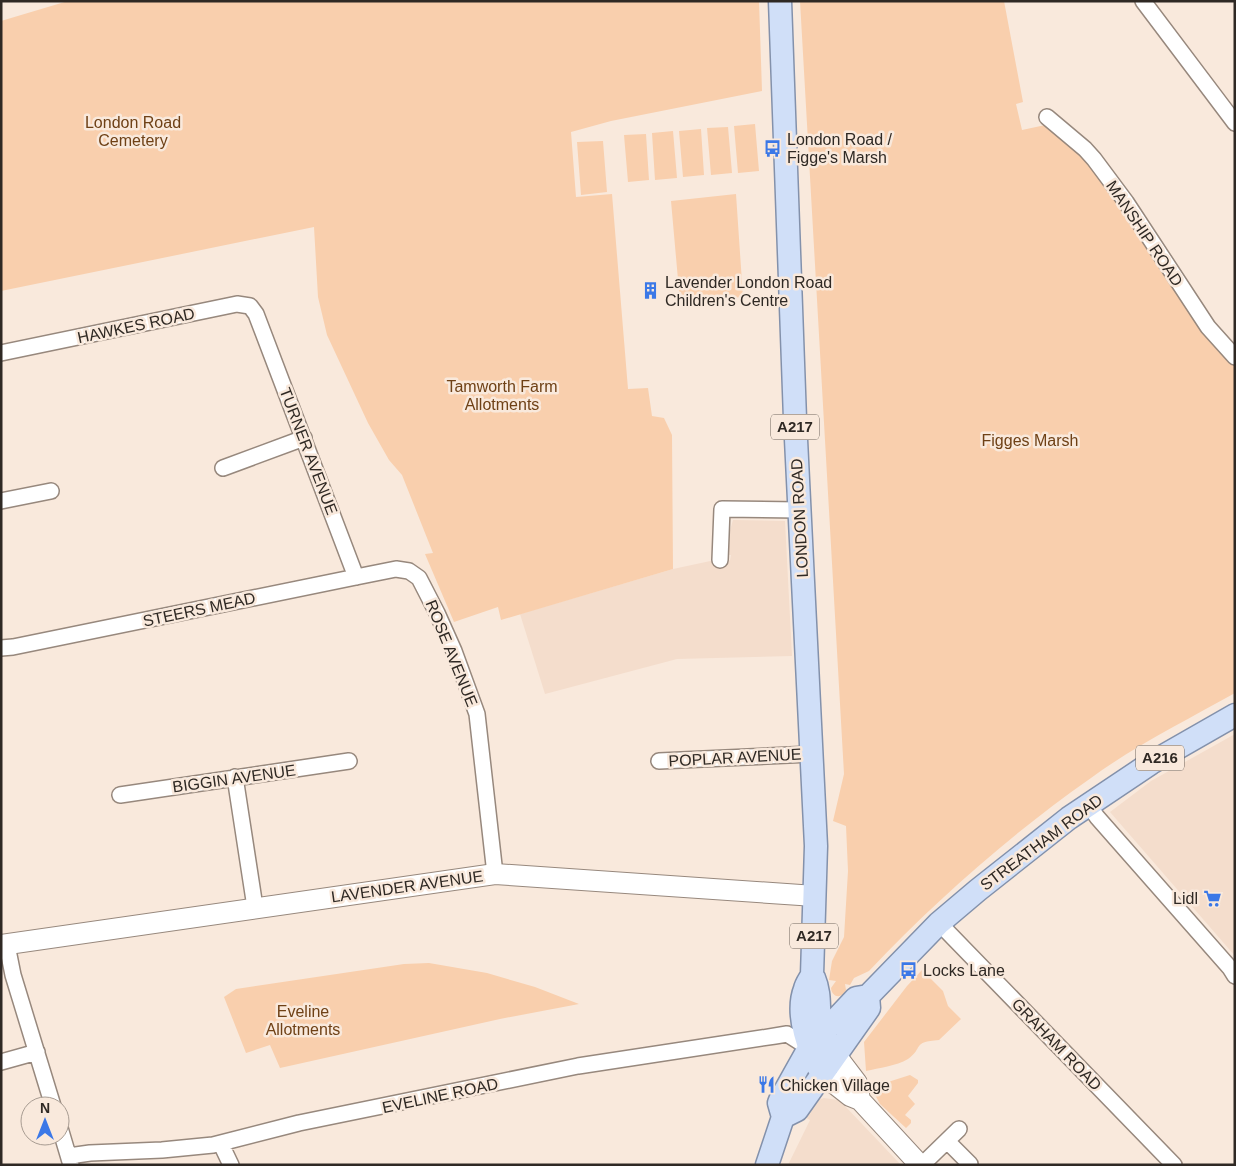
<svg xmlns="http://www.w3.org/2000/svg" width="1236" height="1166" font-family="Arial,sans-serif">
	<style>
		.built { fill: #f4ddcc }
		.green { fill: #f9cfad }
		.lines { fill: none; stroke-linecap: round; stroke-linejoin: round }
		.street-casing { stroke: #97887d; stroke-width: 18 }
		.secondary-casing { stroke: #97887d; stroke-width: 22 }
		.primary-casing { stroke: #8391ab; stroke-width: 25 }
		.street { stroke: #fff; stroke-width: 15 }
		.secondary { stroke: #fff; stroke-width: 20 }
		.primary { stroke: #d0dff8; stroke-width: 22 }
		.labels { text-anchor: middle; stroke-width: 5; stroke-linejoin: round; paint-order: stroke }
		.shield { fill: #f9e9dc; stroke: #6c635b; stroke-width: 1 }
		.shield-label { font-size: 15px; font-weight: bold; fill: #2f2924 }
		.park-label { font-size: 16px; fill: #6f4116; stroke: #f9e9dc }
		.poi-label { font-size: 16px; fill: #2f2924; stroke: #f9e9dc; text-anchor: start }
		.street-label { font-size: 16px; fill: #2f2924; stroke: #f9e9dc }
	</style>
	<rect width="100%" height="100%" fill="#f9e9dc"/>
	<path class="built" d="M 733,520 L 785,521 L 792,656 L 677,659 L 545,694 L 520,614 L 673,569 L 715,560 L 725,564 L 730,560 L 731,555 L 728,555 L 729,534 Z
		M 1235,734 L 1235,956 L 1110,812 L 1151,781 Z
		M 824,1098 L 838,1100 L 845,1106 L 901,1165 L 788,1165 L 810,1120 L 803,1116 L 815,1101 Z"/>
	<path class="green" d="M 68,1 L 759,1 L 762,91 L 611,121 L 571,132 L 576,197 L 612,194 L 628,389 L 648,388 L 652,416 L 664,418 L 672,435 L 673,569 L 501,620 L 498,607 L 454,622 L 425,554 L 433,553 L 402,475 L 389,460 L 368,423 L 327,335 L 318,297 L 314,227 L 1,291 L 1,21 Z
		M 800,1 L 1004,1 L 1023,102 L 1016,104 L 1022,130 L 1050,124 L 1086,156 L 1199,325 L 1235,364 L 1235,693 C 1187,720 1136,745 1091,778 C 1011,834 936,900 869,971 L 854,978 L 850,985 L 845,984 L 846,990 C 842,999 832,998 831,988 L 836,981 L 829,980 L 832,961 L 844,937 L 848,871 L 846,826 L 833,821 L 844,774 Z
		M 755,124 L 759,171 L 738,173 L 734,126 Z
		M 728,127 L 732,173 L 711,175 L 707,128 Z
		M 701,129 L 704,175 L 683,177 L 679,131 Z
		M 673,131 L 677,178 L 655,180 L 652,133 Z
		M 646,134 L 649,180 L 628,182 L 624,135 Z
		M 603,141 L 607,192 L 581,195 L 577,142 Z
		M 736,194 L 743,297 L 680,302 L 671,201 Z
		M 429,963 L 487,973 L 535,987 L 579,1004 L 500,1019 L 280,1068 L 270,1045 L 246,1053 L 224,997 L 236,989 L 404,964 Z
		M 922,970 L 943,991 L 948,1006 L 961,1019 L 939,1040 C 911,1042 924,1048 908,1059 C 896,1066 879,1068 866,1071 L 864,1042 L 907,986 Z
		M 910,1075 L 918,1080 L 918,1083 L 908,1096 L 915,1104 L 905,1115 L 911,1120 L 911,1123 L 906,1128 L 880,1104 L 868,1082 C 876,1081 882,1078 888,1082 Z"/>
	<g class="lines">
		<defs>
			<path id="street" d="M 1143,1 L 1235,123
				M 1047,117 L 1085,149 L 1094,159 L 1126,202 L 1208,327 L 1235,357
				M 1,353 L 237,304 L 250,306 L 256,314 L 356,577
				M 223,468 L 304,438
				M 1,501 L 51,491
				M 720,560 L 722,509 L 799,510
				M 1,648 L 13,647 L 356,577 L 396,569 L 409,571 L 419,578 L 437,613 L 454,651 L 477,714 L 495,874
				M 659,761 L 811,754
				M 235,777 L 255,907
				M 120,795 L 349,761
				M 1088,804 L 1097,817 L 1230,968 L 1235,976
				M 939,923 L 1174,1165
				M 7,945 L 13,975 L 53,1106
				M 1,1062 L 37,1052
				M 60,1128 L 71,1165
				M 947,1141 L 970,1164
				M 221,1144 L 231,1165
				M 69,1156 L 90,1153 L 162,1150 L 213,1145 L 299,1123 L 578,1066 L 775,1036 L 787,1034 L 809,1048
				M 922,1165 L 959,1129"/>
			<path id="secondary" d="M 1,945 L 495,874 L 815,896
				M 835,1054 L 857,1083 L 860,1100
				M 822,1074 L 850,1096 L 860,1100 L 920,1165"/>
			<path id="primary" d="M 780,1 L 795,419 L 816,846 L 812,975 C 810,979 806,984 805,989 C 795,1014 809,1052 822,1074
				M 814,978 C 824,1002 813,1019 828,1043
				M 783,1117 L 797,1110 L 869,1008 L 868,996
				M 767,1165 L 783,1117 L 779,1103 L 781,1098 L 809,1048 L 856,998 L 868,996 L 939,923 L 978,890 L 1069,818 L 1151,763 L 1235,715"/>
		</defs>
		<use href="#street" class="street-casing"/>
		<use href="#secondary" class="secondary-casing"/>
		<use href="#primary" class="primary-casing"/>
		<use href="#street" class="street"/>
		<use href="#secondary" class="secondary"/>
		<use href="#primary" class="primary"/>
	</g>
	<defs>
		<symbol id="bus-bare" viewBox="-9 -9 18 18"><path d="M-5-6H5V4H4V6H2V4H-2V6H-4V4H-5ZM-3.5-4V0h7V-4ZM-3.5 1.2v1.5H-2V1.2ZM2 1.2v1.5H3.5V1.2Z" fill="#3b78e7" stroke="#f9e9dc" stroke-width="2.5" paint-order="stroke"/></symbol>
		<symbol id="building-bare" viewBox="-9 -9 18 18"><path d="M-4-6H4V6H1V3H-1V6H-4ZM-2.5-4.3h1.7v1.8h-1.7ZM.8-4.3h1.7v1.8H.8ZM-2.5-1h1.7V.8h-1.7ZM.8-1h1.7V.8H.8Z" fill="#3b78e7" stroke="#f9e9dc" stroke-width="2.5" paint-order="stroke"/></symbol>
		<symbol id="supermarket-bare" viewBox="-9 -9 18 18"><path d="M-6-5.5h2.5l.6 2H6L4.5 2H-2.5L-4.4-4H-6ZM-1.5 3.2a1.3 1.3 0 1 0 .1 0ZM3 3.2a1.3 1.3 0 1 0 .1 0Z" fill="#3b78e7" stroke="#f9e9dc" stroke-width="2.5" paint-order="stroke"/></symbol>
		<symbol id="restaurant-bare" viewBox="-9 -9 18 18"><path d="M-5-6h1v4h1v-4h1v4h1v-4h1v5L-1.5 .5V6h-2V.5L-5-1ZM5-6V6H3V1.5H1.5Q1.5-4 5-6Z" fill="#3b78e7" stroke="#f9e9dc" stroke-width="2.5" paint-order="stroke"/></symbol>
	</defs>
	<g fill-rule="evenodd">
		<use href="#bus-bare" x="760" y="136" width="25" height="25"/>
		<use href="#building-bare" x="638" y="278" width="25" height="25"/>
		<use href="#supermarket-bare" x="1200" y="886" width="25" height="25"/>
		<use href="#bus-bare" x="896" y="958" width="25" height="25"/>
		<use href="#restaurant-bare" x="754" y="1072" width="25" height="25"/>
	</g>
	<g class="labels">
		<g class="shield">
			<rect x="771" y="414.5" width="48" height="25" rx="4"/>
			<rect x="1136" y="745.5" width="48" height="25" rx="4"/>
			<rect x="790" y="923.5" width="48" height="25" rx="4"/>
		</g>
		<g class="shield-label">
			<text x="795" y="432">A217</text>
			<text x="1160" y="763">A216</text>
			<text x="814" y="941">A217</text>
		</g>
		<g class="park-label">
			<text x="133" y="128">London Road<tspan x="133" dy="18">Cemetery</tspan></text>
			<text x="502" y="392">Tamworth Farm<tspan x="502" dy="18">Allotments</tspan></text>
			<text x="1030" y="446">Figges Marsh</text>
			<text x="303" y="1017">Eveline<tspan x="303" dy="18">Allotments</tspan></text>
		</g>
		<g class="poi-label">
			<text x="787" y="145">London Road /<tspan x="787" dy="18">Figge's Marsh</tspan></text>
			<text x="665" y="288">Lavender London Road<tspan x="665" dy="18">Children's Centre</tspan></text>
			<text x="1198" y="904" text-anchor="end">Lidl</text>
			<text x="923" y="976">Locks Lane</text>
			<text x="780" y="1091">Chicken Village</text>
		</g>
		<g class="street-label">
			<text transform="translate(1145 233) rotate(56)" y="6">MANSHIP ROAD</text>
			<text transform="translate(136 325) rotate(-12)" y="6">HAWKES ROAD</text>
			<text transform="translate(309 451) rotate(69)" y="6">TURNER AVENUE</text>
			<text transform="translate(799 518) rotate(-93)" y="6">LONDON ROAD</text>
			<text transform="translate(199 609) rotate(-12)" y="6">STEERS MEAD</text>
			<text transform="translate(452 653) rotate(68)" y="6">ROSE AVENUE</text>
			<text transform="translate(735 757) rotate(-3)" y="6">POPLAR AVENUE</text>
			<text transform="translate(234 778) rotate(-8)" y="6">BIGGIN AVENUE</text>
			<text transform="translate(1041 842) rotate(-37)" y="6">STREATHAM ROAD</text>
			<text transform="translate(407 886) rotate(-8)" y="6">LAVENDER AVENUE</text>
			<text transform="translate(1057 1044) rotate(46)" y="6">GRAHAM ROAD</text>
			<text transform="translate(440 1095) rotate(-12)" y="6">EVELINE ROAD</text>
		</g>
	</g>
	<rect width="1236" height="1166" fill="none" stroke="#2f2924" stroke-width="5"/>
	<g transform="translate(45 1121)"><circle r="24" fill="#f9e9dc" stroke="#a89c92"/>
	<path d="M0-4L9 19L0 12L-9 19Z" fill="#3b78e7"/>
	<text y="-8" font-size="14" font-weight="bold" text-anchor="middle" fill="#2f2924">N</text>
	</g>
</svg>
